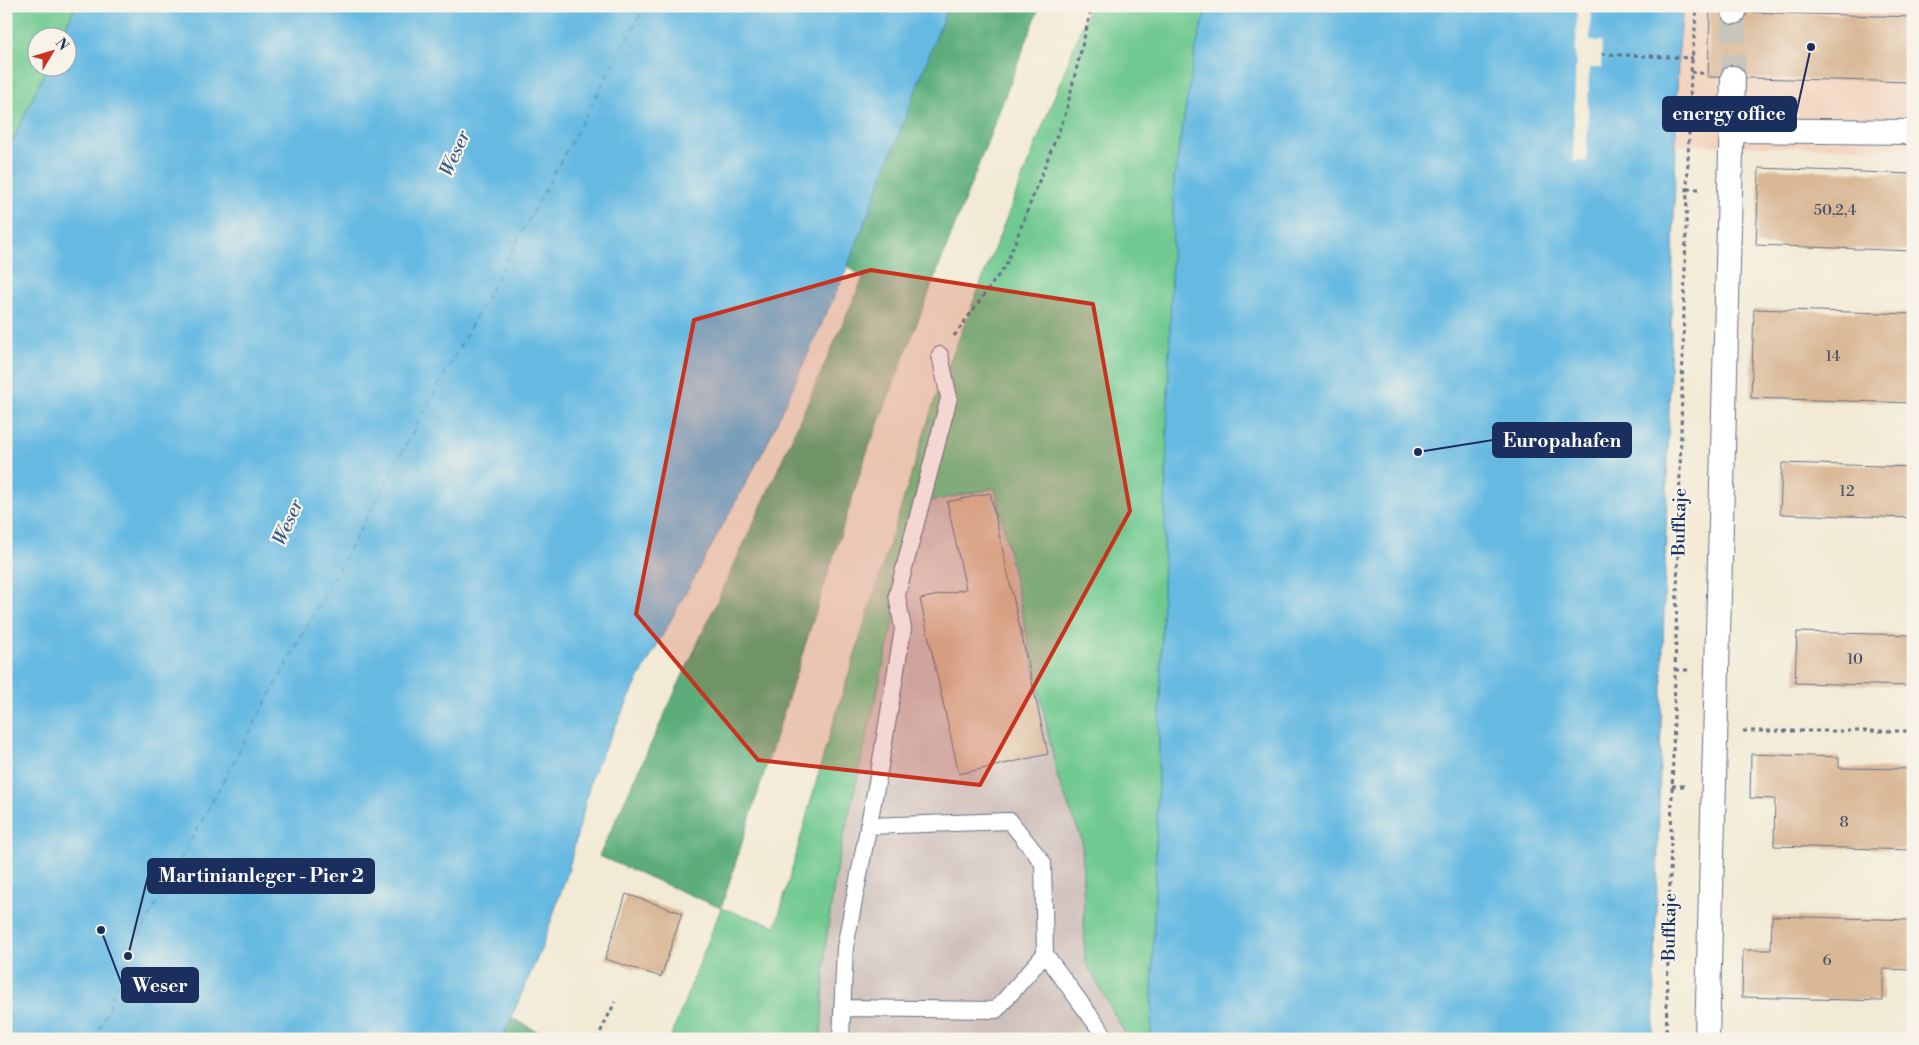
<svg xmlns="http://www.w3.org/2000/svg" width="1919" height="1045" font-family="'Libre Bodoni',serif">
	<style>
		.built { fill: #f3d4bf }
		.industrial { fill: #cfc0bb }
		.green { fill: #6fc990; stroke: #457c77 }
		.forest { fill: #5bad7a; stroke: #3b6e6c }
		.water { fill: #66bae2; stroke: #4074a0 }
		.pier { fill: #f2ead4 }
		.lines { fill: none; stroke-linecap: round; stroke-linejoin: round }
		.ferry { stroke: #325986; stroke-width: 1; stroke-dasharray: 6 5; stroke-linecap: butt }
		.building { fill: #d9b896 }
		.pedestrian-tunnel { stroke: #c7c5bc; stroke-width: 24; stroke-dasharray: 24 12; stroke-linecap: butt }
		.service-casing { stroke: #667087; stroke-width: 18 }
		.pedestrian-casing { stroke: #667087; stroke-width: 26 }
		.path { stroke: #667087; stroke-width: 3; stroke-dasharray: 4 4; stroke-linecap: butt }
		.service { stroke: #fff; stroke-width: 16 }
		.pedestrian { stroke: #fff; stroke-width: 24 }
		.marked { fill: #c8321e; fill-opacity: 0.2; stroke: #c8321e; stroke-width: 4; stroke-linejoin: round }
		.labels { text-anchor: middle; stroke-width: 4.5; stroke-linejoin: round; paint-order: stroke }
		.number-label { font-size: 15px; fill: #4a516c }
		.street-label { font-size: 18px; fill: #1b2f5e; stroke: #f7f3e8 }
		.water-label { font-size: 19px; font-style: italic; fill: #325986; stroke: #f7f3e8 }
		.leader { fill: none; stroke: #1b2f5e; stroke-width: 2 }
		.callout-dot { fill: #1b2f5e; stroke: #f7f3e8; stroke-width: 2 }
		.callout { fill: #1b2f5e; stroke: #1b2f5e; stroke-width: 2 }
		.callout-label { font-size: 19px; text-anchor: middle; font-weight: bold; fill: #fff }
	</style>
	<rect width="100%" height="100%" fill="#f7f3e8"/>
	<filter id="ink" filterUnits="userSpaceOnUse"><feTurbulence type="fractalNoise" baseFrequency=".02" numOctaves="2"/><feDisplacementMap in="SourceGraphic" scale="10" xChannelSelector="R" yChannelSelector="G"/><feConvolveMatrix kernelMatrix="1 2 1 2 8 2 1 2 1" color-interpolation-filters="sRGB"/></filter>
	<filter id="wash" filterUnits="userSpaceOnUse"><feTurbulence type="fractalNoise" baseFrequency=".0096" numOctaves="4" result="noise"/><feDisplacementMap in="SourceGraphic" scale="20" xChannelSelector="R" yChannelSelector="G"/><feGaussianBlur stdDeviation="1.12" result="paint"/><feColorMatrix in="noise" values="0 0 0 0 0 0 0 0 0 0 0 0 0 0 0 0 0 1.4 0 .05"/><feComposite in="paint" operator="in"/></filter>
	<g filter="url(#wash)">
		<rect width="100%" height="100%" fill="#f2ead4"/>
		<path class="built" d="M 1683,6 L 1913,6 L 1913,149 L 1677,145 L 1678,58 Z"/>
		<path class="industrial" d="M 996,488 L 1058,779 L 1082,840 L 1085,961 L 1128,1039 L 821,1039 L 826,942 L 837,865 L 921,503 Z"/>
		<path class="green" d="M 6,6 L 76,6 L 61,37 L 38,38 L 38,68 L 47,68 L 6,155 Z
			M 1090,6 L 1193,6 L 1206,11 L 1196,47 L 1174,178 L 1151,1039 L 1128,1039 L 1085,961 L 1082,840 L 1058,779 L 995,488 L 921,503 L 837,865 L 826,942 L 821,1039 L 670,1039 L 721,908 L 776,926 L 826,747 L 934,402 Z"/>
		<path class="forest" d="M 948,6 L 1040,6 L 866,455 L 721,908 L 599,856 L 770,487 L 863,278 L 848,266 Z
			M 512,1018 L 552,1039 L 502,1039 Z"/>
		<path class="water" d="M 76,6 L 948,6 L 848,266 L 766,446 L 638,680 L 593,772 L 568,871 L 542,947 L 502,1039 L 6,1039 L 6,155 L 47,68 L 68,68 L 68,38 L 61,37 Z
			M 1207,6 L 1683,6 L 1678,58 L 1653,1039 L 1151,1039 L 1174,178 L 1196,47 Z"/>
		<path class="pier" d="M 1577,6 L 1591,6 L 1590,41 L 1602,41 L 1601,68 L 1589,68 L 1587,161 L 1573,161 Z"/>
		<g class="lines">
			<path class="ferry" d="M 96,1039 L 128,956 L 645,6"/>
		</g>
		<g id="blocks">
			<path class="building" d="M 1710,11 L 1913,17 L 1913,82 L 1708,77 Z
				M 1759,168 L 1913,174 L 1913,251 L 1756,245 Z
				M 1754,309 L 1913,314 L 1913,403 L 1751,398 Z
				M 1782,463 L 1913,467 L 1913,518 L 1780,514 Z
				M 990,493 L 1048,754 L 959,774 L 920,599 L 966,589 L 947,502 Z
				M 1797,632 L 1913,635 L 1913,686 L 1795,683 Z
				M 1751,754 L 1839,757 L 1839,768 L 1913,769 L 1913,850 L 1774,846 L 1775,799 L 1750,798 Z
				M 626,894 L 682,913 L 661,977 L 605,959 Z
				M 1772,916 L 1913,920 L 1911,970 L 1883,969 L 1883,1001 L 1742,997 L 1743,950 L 1771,950 Z"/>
		</g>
	</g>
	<g filter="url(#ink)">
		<use href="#blocks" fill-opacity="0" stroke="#667087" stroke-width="1"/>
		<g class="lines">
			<path class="pedestrian-tunnel" d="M 1733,78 L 1734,12"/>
			<defs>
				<path id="service" d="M 1045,954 L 1107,1039
					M 843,1008 L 996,1010 L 1045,954 L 1043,863 L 1010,821 L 868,826
					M 841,1039 L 845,947 L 879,772 L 903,629 L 897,595 L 949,398 L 940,355"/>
				<path id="pedestrian" d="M 1734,12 L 1734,6
					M 1731,130 L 1913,132
					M 1707,1039 L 1733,78"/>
			</defs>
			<use href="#service" class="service-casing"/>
			<use href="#pedestrian" class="pedestrian-casing"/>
			<path class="path" d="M 6,12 L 9,6
				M 1602,54 L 1693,58
				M 1691,72 L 1706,74
				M 1687,189 L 1702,189 L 1702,188
				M 954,336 L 1006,265 L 1065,115 L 1092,6
				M 1676,670 L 1690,670
				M 1743,731 L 1913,731
				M 1672,786 L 1686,786
				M 597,1039 L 615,1002
				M 1666,1039 L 1687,189 L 1691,72 L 1697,6"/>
			<use href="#service" class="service"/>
			<use href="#pedestrian" class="pedestrian"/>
		</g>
	</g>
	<path class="marked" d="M 871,270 L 1093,304 L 1130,511 L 980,785 L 758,760 L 636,614 L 694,320 Z"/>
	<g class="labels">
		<g class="number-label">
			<text x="1835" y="215">50,2,4</text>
			<text x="1833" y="361">14</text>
			<text x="1847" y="496">12</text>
			<text x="1855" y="664">10</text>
			<text x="1844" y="827">8</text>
			<text x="1827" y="965">6</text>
		</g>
		<g class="street-label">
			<text transform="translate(1679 522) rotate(-89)" y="6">Buffkaje</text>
			<text transform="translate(1669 927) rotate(-89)" y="6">Buffkaje</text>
		</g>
		<g class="water-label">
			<text transform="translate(454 153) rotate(-66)" y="7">Weser</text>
			<text transform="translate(287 522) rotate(-66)" y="7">Weser</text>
		</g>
	</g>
	<path class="leader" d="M1811 47L1796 114M1418 452L1493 440M128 956L148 876M101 930L122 985"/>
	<g class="callout-dot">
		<circle cx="1811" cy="47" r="5"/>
		<circle cx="1418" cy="452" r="5"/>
		<circle cx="128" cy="956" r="5"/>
		<circle cx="101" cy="930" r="5"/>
	</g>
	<g class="callout">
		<rect x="1663" y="97" width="133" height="34" rx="5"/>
		<rect x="1493" y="423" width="138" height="34" rx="5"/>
		<rect x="148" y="859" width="226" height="34" rx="5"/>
		<rect x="122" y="968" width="76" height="34" rx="5"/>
	</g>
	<g class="callout-label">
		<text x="1729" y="120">energy office</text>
		<text x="1562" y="447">Europahafen</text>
		<text x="261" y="882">Martinianleger - Pier 2</text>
		<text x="160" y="992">Weser</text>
	</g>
	<rect width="1919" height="1045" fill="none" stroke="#f7f3e8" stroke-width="25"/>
	<g transform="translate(52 52) rotate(52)"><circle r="24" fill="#f7f3e8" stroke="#9fa5b1"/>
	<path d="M0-4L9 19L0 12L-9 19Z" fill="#c8321e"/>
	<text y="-8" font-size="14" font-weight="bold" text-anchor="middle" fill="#1b2f5e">N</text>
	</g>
</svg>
